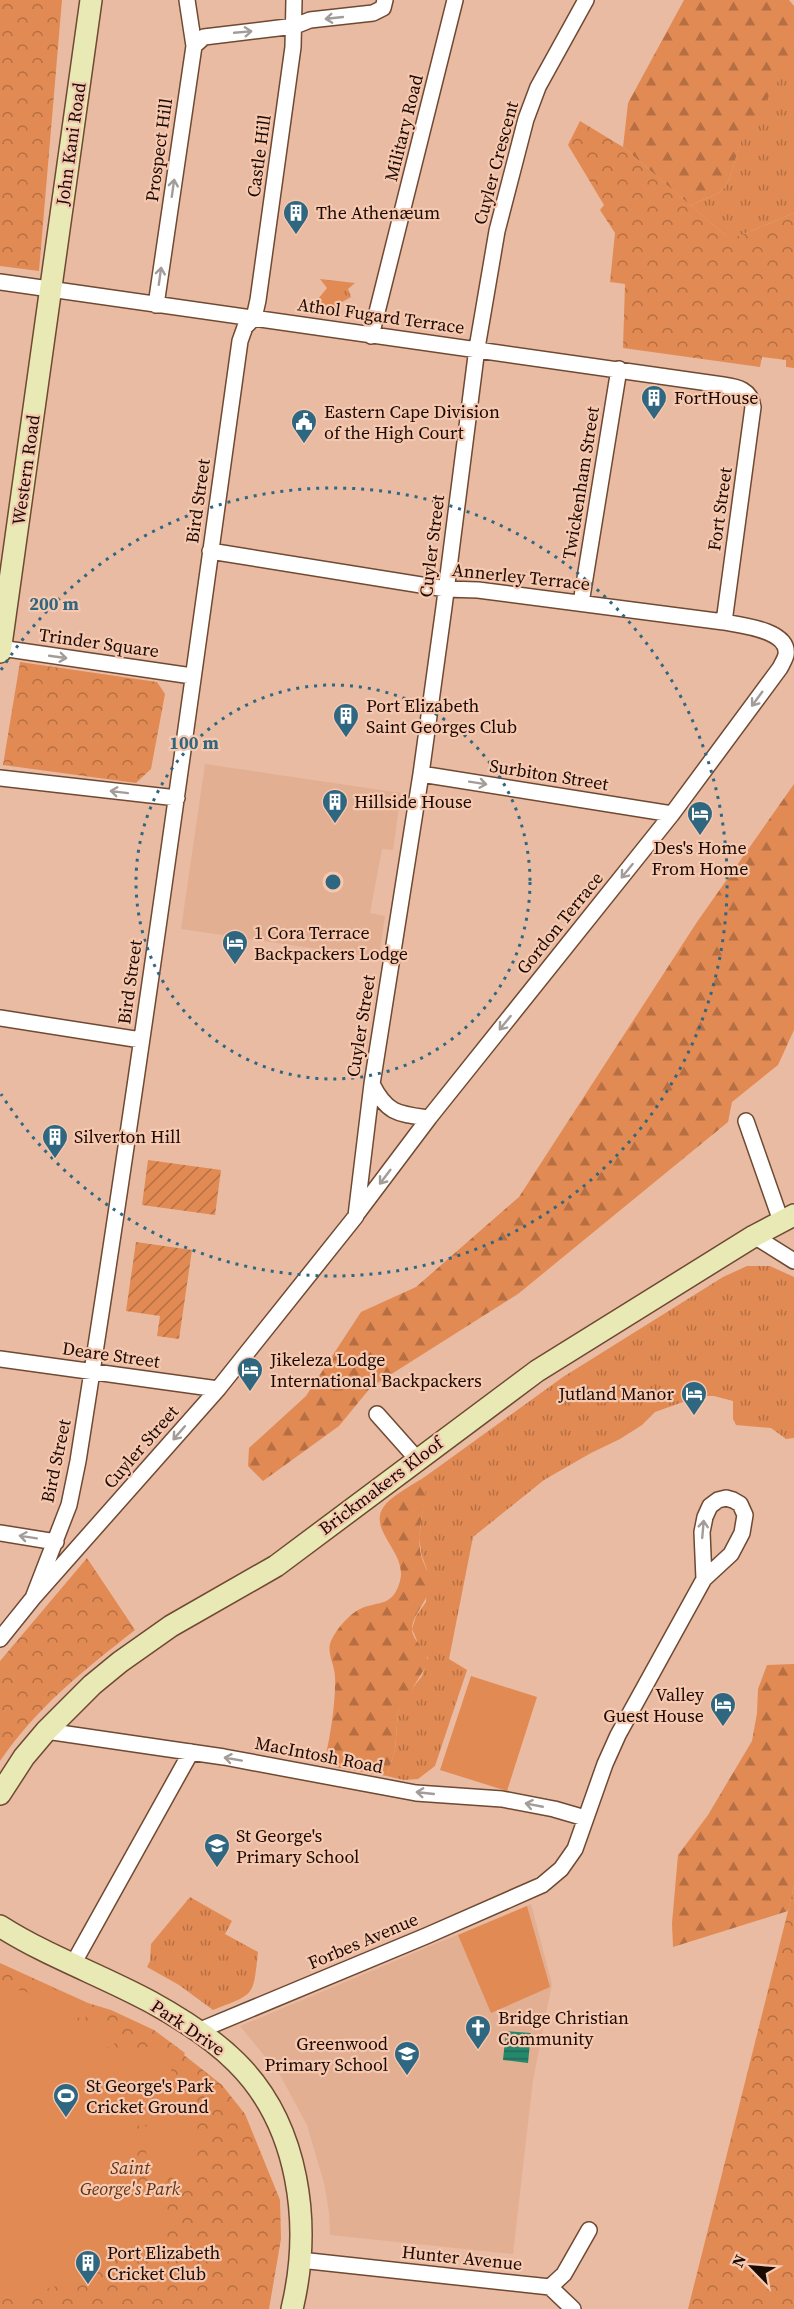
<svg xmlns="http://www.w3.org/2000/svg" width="794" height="2309" font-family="'Source Serif 4',serif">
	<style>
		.built { fill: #e3af92 }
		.grass { fill: url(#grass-tufts) }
		.forest { fill: url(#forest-firs) }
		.park { fill: url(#park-crowns) }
		.garden { fill: url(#garden-furrows) }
		.pitch { fill: #e28a53 }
		.water { fill: url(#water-rules) }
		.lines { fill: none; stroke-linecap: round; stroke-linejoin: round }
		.street-casing { stroke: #6f4932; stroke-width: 18 }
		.secondary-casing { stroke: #6f4932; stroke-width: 24 }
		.street { stroke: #fff; stroke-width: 15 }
		.secondary { stroke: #e8e9b5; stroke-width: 21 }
		.oneway { stroke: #a39d9a }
		.ring { fill: none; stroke: #2f6781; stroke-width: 3; stroke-dasharray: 3 6 }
		.labels { text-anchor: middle; stroke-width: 4.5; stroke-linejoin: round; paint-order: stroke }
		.street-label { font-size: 18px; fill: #190a03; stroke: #f6c8af }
		.poi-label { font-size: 18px; fill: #190a03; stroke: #f6c8af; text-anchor: start }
		.park-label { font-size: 18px; font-style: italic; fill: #5f3215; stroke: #f6c8af }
		.centre { fill: #2f6781; stroke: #f6c8af; stroke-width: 3 }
		.ring-label { font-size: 18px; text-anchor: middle; font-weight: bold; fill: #2f6781; stroke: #f6c8af; stroke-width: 4.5; stroke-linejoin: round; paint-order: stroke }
	</style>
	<defs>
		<pattern id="grass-tufts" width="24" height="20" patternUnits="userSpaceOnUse" patternTransform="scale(1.5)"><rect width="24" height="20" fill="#e28a53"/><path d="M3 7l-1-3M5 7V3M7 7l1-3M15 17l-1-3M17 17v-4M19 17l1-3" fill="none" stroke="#b66f43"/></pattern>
		<pattern id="forest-firs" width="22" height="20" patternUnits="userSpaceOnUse" patternTransform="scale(1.5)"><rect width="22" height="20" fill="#e28a53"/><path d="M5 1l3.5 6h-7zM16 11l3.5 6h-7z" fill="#b66f43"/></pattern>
		<pattern id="park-crowns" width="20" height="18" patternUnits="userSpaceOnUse" patternTransform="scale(1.5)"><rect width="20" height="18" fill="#e28a53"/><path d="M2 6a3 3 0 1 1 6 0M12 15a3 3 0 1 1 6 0" fill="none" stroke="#b66f43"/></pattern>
		<pattern id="garden-furrows" width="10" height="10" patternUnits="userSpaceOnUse" patternTransform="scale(1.5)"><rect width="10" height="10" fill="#e28a53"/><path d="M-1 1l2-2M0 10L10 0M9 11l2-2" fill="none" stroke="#b66f43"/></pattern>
		<pattern id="water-rules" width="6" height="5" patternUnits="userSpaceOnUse" patternTransform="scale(1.5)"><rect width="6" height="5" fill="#25876c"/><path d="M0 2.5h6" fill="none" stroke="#1f6d57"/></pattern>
	</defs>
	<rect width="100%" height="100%" fill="#e9bba2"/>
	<path class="built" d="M 205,764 L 401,793 L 393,850 L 382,849 L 370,913 L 385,916 L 379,958 L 181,929 Z
		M 531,1904 L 552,1984 L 533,2080 L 513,2254 L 330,2235 L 329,2213 L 324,2183 L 307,2125 L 280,2075 L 240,2026 Z"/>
	<path class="grass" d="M 794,42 L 794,213 L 739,236 L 726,236 L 691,206 C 702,198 719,197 726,185 C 734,172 736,148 745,132 C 761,102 785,76 794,42 Z
		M 320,279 L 355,283 L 348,289 L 351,297 L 342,302 L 339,309 L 313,305 L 327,288 Z
		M 747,1266 L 770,1266 L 794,1277 L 794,1438 L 786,1439 L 771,1428 L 736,1425 L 733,1419 L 733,1401 L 714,1396 L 700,1396 L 655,1412 L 642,1425 L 620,1439 L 591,1453 L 544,1480 L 473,1537 L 449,1659 L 467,1670 L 435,1766 L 418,1779 L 404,1780 L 387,1776 L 395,1750 L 398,1712 L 405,1698 L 422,1676 L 428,1658 L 418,1643 L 412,1629 L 416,1616 L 426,1602 L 427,1570 L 422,1556 L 419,1538 L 426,1485 L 426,1476 L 563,1377 L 723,1277 Z
		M 190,1897 L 232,1921 L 225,1934 L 258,1952 C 253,1998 255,1993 213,2010 L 179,1985 L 147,1967 L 150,1961 L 151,1944 Z"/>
	<path class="forest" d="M 684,0 L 789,0 L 794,6 C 794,18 794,31 794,43 C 790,72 756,110 743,137 C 736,151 733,174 726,185 C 719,197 702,198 691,206 L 623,147 L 628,103 Z
		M 794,784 L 794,1030 L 778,1065 L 732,1102 L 728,1122 L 518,1294 L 371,1387 L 339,1426 L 263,1481 L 248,1466 L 249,1448 L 306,1396 L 361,1312 L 416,1287 L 519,1197 L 697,922 Z
		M 426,1476 C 428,1502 415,1529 421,1555 C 424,1566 431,1575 430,1586 C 428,1602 412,1614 412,1630 C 413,1642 429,1651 428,1663 L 398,1712 L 395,1750 L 387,1776 L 335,1767 L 326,1754 C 331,1733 336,1698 335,1677 C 335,1665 326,1653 331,1641 C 337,1628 349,1614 362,1608 C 379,1601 393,1607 400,1581 C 408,1552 365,1529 385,1505 C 393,1495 414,1484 426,1476 Z
		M 794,1664 L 794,1886 L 788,1911 L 673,1947 L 672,1923 L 678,1855 L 708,1815 L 752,1741 L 757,1713 L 758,1689 L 767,1665 Z"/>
	<path class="park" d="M 0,0 L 62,0 L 39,271 L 0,266 Z
		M 580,121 L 623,147 L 726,236 L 739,236 L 794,213 L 794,368 L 786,367 L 786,360 L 762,357 L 760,367 L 623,348 L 625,284 L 610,282 L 615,233 L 600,210 L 604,205 L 568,145 Z
		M 20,662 L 157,682 L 165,694 L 151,769 L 136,783 L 3,765 Z
		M 87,1558 L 135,1630 C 83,1671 38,1706 0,1761 L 0,1661 Z
		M 794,1886 L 794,2309 L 688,2309 L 788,1911 Z
		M 0,1963 L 88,2003 L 111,2010 L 154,2030 L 185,2053 L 184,2055 L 222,2085 L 245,2114 L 280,2200 L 281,2239 L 269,2309 L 0,2309 Z"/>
	<path class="garden" d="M 148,1160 L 221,1170 L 215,1215 L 142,1205 Z
		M 136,1242 L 192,1250 L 179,1339 L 157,1336 L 160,1316 L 126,1311 Z"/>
	<path class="pitch" d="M 471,1676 L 537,1697 L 507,1791 L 440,1770 Z
		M 527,1906 L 550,1987 L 491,2013 L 458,1935 Z
		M 37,1981 L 91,2007 L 84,2020 L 68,2013 L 91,2031 L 86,2025 L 97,2014 L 121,2037 L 110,2048 L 106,2046 C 121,2078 146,2141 134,2175 C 131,2186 121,2197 116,2207 L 150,2185 L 174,2219 L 86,2278 L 17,2297 L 0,2299 L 0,1988 L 25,1991 L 31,1995 Z
		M 164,2042 L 172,2073 L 175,2073 L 183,2113 L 177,2114 L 177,2116 L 139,2127 L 138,2122 L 135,2123 L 116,2053 L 125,2051 L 126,2053 Z
		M 190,2120 L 200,2174 L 176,2179 L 172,2178 L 171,2174 L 150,2177 L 142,2127 Z"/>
	<path class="water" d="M 506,2031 L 531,2033 L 528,2063 L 503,2060 Z"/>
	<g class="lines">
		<defs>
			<path id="street" d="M 194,46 L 204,37 L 295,26 L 310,20 L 373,13 L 383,8 L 385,0
				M 0,282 L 723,385 C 738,387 751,390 753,407 L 724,622
				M 156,305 L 194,46 L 187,0
				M 371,336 L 455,0
				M 210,551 L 446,589 L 478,590 L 724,622 C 740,625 790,630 786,655 C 785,659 782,664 780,668 L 672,814 L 429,1118 L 356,1215
				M 581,603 L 619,369
				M 0,648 L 192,676
				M 421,774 L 672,814
				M 0,778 L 177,798
				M 0,1018 L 141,1040
				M 372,1084 C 387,1114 399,1114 429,1118
				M 746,1121 L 781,1221
				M 754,1236 L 794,1261
				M 0,1359 L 218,1389
				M 377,1414 L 417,1459
				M 0,1533 L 56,1542
				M 33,1598 L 218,1389 L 356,1216 L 372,1084 L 421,774 L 444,607 L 477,348 L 497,231 L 526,119 L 538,87 L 586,0
				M 0,1639 L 33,1598 L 69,1505 L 78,1461 C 137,1089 188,715 240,341 L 245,327 L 254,318 L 258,300 L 293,47 L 294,0
				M 46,1731 L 224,1757 L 416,1793 L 502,1799 L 554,1809 L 585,1818
				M 73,1964 L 191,1752
				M 198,2031 L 426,1936 L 542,1885 L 561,1869 L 575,1849 L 605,1764 L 618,1735 L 704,1579 L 731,1554 L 742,1533 L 745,1515 L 740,1504 L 733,1500 L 726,1498 L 718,1500 L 710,1506 L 705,1517 L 702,1532 L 704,1579
				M 300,2260 L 550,2287 L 564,2274 L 589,2230
				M 550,2287 L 573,2309"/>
			<path id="secondary" d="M 0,652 L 91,0
				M 0,1794 L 24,1757 L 46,1731 L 92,1685 L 120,1662 L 171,1626 L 276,1566 L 537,1371 L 754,1236 L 794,1215
				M 0,1926 C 47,1956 101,1975 151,2002 C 180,2018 212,2038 236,2062 C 300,2125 312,2225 292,2309"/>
		</defs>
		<use href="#street" class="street-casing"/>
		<use href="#secondary" class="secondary-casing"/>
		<use href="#street" class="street"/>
		<use href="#secondary" class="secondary"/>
	</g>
	<defs><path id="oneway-shaft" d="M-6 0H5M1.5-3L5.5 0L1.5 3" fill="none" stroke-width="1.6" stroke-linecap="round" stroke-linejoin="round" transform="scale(1.5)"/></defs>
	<g class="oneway">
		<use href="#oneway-shaft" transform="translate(334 18) rotate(174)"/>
		<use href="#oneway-shaft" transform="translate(243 32) rotate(-5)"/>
		<use href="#oneway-shaft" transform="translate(173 188) rotate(-82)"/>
		<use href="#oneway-shaft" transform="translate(160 276) rotate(-82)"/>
		<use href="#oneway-shaft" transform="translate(58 657) rotate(8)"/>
		<use href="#oneway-shaft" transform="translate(757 699) rotate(126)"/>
		<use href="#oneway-shaft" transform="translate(478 783) rotate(9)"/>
		<use href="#oneway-shaft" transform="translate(119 792) rotate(-173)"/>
		<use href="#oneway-shaft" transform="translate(627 871) rotate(129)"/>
		<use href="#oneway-shaft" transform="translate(505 1023) rotate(129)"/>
		<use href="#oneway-shaft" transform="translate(385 1177) rotate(127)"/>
		<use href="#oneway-shaft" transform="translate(179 1433) rotate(131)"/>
		<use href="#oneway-shaft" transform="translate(703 1529) rotate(-85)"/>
		<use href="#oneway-shaft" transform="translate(28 1537) rotate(-171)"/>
		<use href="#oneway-shaft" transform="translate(233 1759) rotate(-170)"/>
		<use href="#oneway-shaft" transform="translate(425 1793) rotate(-174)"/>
		<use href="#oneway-shaft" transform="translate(534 1805) rotate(-169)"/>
	</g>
	<g class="ring">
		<circle cx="333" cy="882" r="197"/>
		<path d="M1 670A394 394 0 1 1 1 1094"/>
	</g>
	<defs>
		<symbol id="building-pin" viewBox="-11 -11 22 30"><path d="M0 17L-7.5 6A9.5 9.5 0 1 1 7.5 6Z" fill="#2f6781" stroke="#f6c8af"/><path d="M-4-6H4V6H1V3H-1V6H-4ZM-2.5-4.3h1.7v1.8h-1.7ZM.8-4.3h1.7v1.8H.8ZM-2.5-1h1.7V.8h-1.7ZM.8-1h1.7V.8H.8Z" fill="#fff"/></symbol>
		<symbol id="civic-pin" viewBox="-11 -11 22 30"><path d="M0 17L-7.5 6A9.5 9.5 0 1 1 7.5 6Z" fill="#2f6781" stroke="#f6c8af"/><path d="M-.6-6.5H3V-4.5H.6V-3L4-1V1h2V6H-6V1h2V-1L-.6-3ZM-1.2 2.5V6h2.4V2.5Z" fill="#fff"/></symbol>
		<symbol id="hotel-pin" viewBox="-11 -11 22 30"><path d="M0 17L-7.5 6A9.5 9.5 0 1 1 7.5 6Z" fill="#2f6781" stroke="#f6c8af"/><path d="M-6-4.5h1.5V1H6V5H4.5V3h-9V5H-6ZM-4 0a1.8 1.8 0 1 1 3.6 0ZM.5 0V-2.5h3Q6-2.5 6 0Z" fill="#fff"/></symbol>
		<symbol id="school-pin" viewBox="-11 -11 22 30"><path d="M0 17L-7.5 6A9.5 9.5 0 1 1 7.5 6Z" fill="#2f6781" stroke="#f6c8af"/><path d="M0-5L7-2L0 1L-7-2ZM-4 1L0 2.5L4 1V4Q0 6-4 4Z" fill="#fff"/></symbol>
		<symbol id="church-pin" viewBox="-11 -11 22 30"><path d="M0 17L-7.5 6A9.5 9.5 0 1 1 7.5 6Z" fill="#2f6781" stroke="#f6c8af"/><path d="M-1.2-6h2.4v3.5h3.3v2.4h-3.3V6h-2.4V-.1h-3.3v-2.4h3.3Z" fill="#fff"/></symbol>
		<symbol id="stadium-pin" viewBox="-11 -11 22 30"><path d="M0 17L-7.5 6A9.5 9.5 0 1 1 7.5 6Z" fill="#2f6781" stroke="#f6c8af"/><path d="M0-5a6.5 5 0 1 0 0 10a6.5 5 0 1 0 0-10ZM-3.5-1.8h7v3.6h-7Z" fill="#fff"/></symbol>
	</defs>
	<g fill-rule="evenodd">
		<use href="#building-pin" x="281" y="198" width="30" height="40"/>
		<use href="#building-pin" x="639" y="383" width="30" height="40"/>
		<use href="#civic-pin" x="289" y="407" width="30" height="40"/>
		<use href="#building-pin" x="331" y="701" width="30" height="40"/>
		<use href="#building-pin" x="320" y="787" width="30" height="40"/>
		<use href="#hotel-pin" x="685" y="799" width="30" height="40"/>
		<use href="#hotel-pin" x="220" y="928" width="30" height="40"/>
		<use href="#building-pin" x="40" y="1122" width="30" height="40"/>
		<use href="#hotel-pin" x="235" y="1355" width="30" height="40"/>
		<use href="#hotel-pin" x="679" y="1379" width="30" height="40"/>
		<use href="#hotel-pin" x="708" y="1690" width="30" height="40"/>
		<use href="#school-pin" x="202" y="1831" width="30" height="40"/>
		<use href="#church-pin" x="463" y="2013" width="30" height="40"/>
		<use href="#school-pin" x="392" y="2039" width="30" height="40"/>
		<use href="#stadium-pin" x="51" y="2081" width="30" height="40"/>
		<use href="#building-pin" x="73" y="2248" width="30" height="40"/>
	</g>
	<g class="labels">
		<g class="street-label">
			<text transform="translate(404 128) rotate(-76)" y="6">Military Road</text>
			<text transform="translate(71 144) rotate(-82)" y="6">John Kani Road</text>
			<text transform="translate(159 150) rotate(-82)" y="6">Prospect Hill</text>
			<text transform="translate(259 156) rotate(-82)" y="6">Castle Hill</text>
			<text transform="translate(496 163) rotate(-75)" y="6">Cuyler Crescent</text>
			<text transform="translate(381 316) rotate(8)" y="6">Athol Fugard Terrace</text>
			<text transform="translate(26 470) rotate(-82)" y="6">Western Road</text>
			<text transform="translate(581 483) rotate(-81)" y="6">Twickenham Street</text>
			<text transform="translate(198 501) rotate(-82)" y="6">Bird Street</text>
			<text transform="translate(720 509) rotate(-82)" y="6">Fort Street</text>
			<text transform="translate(432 546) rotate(-83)" y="6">Cuyler Street</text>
			<text transform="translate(521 577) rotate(6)" y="6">Annerley Terrace</text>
			<text transform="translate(99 643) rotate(8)" y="6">Trinder Square</text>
			<text transform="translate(549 775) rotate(9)" y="6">Surbiton Street</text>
			<text transform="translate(560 923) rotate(-51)" y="6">Gordon Terrace</text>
			<text transform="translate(130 982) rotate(-82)" y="6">Bird Street</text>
			<text transform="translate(361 1026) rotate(-81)" y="6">Cuyler Street</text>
			<text transform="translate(111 1355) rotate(8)" y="6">Deare Street</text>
			<text transform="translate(141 1447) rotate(-49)" y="6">Cuyler Street</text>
			<text transform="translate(56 1461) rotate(-78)" y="6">Bird Street</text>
			<text transform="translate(381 1486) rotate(-37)" y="6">Brickmakers Kloof</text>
			<text transform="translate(319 1755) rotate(11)" y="6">MacIntosh Road</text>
			<text transform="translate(363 1941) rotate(-23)" y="6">Forbes Avenue</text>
			<text transform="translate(188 2028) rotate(34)" y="6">Park Drive</text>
			<text transform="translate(462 2258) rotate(6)" y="6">Hunter Avenue</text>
		</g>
		<g class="poi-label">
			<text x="316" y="219">The Athenæum</text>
			<text x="674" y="404">FortHouse</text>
			<text x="324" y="418">Eastern Cape Division<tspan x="324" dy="21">of the High Court</tspan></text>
			<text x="366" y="712">Port Elizabeth<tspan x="366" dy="21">Saint Georges Club</tspan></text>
			<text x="354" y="808">Hillside House</text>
			<text x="700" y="854" text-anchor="middle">Des's Home<tspan x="700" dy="21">From Home</tspan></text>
			<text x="254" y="939">1 Cora Terrace<tspan x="254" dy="21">Backpackers Lodge</tspan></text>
			<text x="74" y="1143">Silverton Hill</text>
			<text x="270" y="1366">Jikeleza Lodge<tspan x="270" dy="21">International Backpackers</tspan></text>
			<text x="674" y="1400" text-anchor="end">Jutland Manor</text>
			<text x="704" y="1701" text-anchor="end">Valley<tspan x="704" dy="21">Guest House</tspan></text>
			<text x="236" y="1842">St George's<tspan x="236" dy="21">Primary School</tspan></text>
			<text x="498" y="2024">Bridge Christian<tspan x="498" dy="21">Community</tspan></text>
			<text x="388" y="2050" text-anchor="end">Greenwood<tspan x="388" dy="21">Primary School</tspan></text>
			<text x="86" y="2092">St George's Park<tspan x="86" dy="21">Cricket Ground</tspan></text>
			<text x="107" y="2259">Port Elizabeth<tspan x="107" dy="21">Cricket Club</tspan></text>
		</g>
		<g class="park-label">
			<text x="130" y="2174">Saint<tspan x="130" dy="21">George's Park</tspan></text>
		</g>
	</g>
	<circle cx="333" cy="882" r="9" class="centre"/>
	<g class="ring-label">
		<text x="54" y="610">200 m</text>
		<text x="194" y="749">100 m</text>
	</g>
	<g transform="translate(752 2267) rotate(295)" stroke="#f6c8af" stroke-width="4.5" paint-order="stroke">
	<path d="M0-4.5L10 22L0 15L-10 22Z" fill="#190a03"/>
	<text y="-9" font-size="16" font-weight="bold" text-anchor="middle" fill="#190a03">N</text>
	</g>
</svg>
